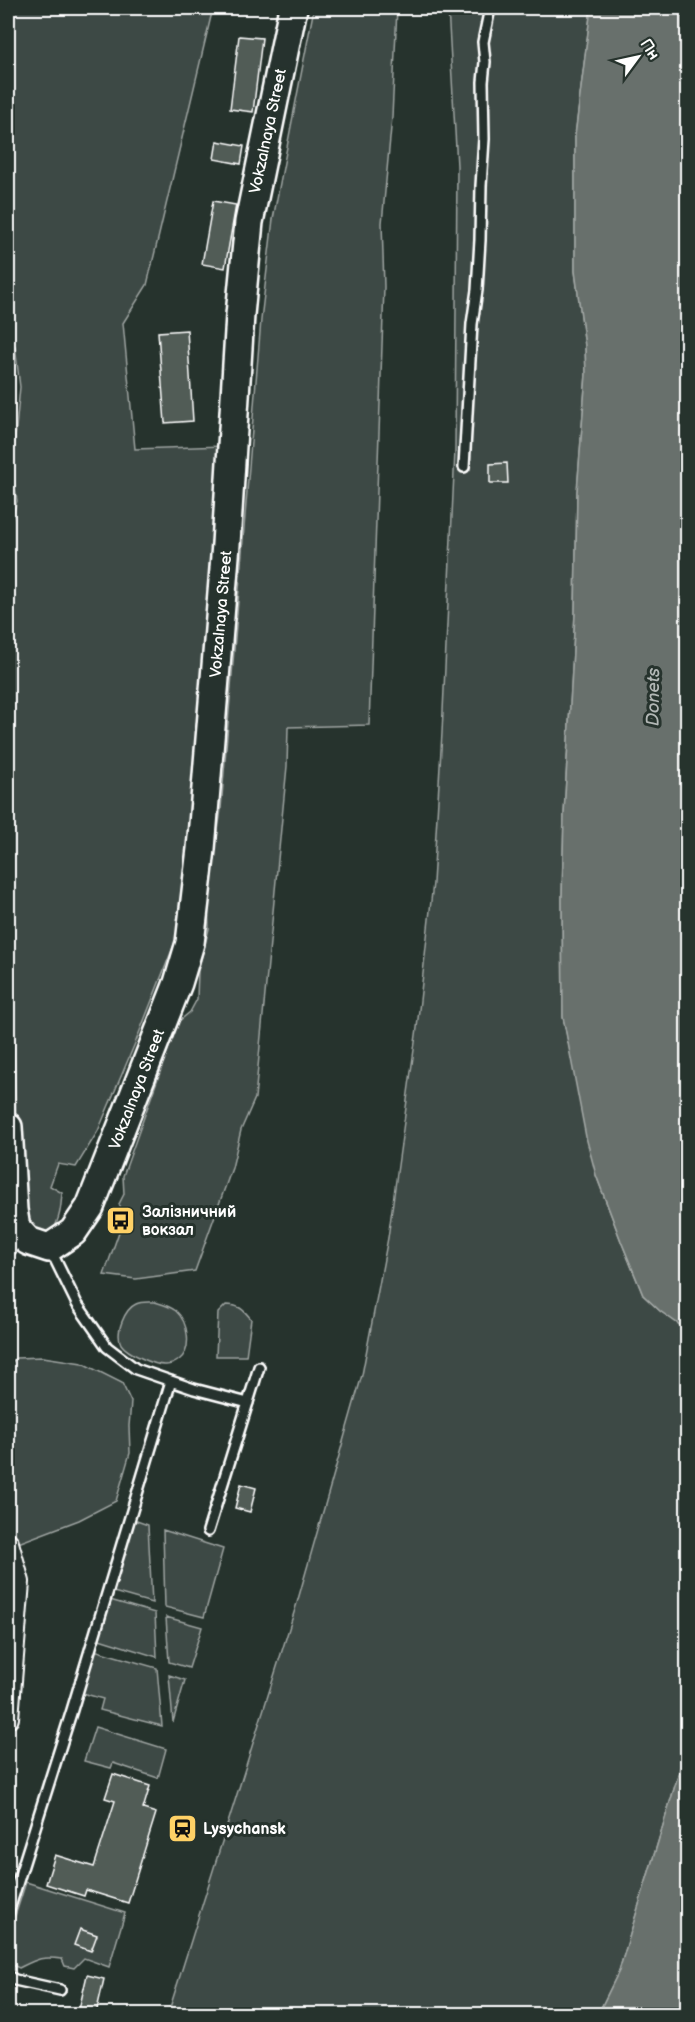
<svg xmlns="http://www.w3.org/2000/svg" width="695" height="2022" font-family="'Balsamiq Sans',sans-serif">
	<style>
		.green { fill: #3e4944; stroke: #9ea4a2; stroke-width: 1.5 }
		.water { fill: #67706c; stroke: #a4a9a7; stroke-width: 1.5 }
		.building { fill: #515c57; stroke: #fff; stroke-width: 1.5 }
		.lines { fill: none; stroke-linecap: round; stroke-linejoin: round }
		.service-casing { stroke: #fff; stroke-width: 14 }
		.minor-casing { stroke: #fff; stroke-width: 24 }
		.secondary-casing { stroke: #fff; stroke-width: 32 }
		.service { stroke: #26332d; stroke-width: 9 }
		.minor { stroke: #26332d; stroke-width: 20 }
		.secondary { stroke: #26332d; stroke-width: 27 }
		.labels { text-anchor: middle; stroke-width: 6; stroke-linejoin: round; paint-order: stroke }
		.street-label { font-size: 16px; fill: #fff; stroke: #26332d }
		.poi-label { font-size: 16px; font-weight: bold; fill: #fff; stroke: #26332d; text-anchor: start }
		.water-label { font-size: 18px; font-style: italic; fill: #b3b8b6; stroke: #26332d }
	</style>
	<rect width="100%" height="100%" fill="#26332d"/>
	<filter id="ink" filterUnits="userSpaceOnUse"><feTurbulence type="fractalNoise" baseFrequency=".0167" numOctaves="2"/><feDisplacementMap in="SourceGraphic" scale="12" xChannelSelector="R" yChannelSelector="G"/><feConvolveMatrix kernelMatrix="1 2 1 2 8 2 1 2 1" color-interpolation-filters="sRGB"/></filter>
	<g filter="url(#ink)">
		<path class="green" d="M 8,8 L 213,8 L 147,285 L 123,323 L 135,449 L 224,446 L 199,790 L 177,937 L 136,1041 L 98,1131 L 76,1167 L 58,1164 L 50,1186 L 62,1193 C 61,1207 60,1219 52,1232 C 39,1235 33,1231 24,1221 L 16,1123 L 13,1006 L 8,886 L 8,531 L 17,501 L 12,469 L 20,387 L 15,346 L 8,347 Z
			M 314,8 L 397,8 L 392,117 L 382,223 L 384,287 L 369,725 L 288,727 L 287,766 L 255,1098 L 241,1130 L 232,1168 L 195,1271 L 136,1279 L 104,1275 L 119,1232 L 127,1225 L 119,1204 L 124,1194 L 123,1176 L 178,1022 L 190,1012 L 197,999 L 198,971 L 209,929 L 208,903 L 221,809 L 261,320 L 273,219 Z
			M 448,8 L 591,8 L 575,136 L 575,271 L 585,346 L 586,374 L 577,492 L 575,614 L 564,815 L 562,898 L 563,1017 L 596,1175 L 621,1241 L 643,1295 L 660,1311 L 687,1330 L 687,1746 L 619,1971 L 598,2014 L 168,2014 L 297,1603 L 362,1375 L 388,1238 L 417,1028 L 433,883 L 442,733 L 455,451 L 457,166 Z
			M 155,1302 C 162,1304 170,1306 176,1311 C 188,1322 193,1349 179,1360 C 175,1363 171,1365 166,1365 C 155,1366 127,1353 121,1344 C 115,1332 125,1309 136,1304 C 141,1301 149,1302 155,1302 Z
			M 226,1305 C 239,1305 243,1309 251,1319 L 246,1356 L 216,1356 L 218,1313 Z
			M 43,1357 L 82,1363 L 122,1383 L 131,1402 L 129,1426 L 130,1453 L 116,1501 L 79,1520 L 13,1545 L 8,1508 L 8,1366 L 16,1358 Z
			M 131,1519 L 148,1525 L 152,1603 L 110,1591 Z
			M 163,1530 L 223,1549 L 204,1617 L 165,1607 Z
			M 110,1600 L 155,1613 L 157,1657 L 96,1638 Z
			M 166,1617 L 202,1627 L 189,1668 L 169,1662 Z
			M 94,1650 L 157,1668 L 162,1726 L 100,1710 L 103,1699 L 82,1693 Z
			M 169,1675 L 185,1680 L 173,1722 Z
			M 95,1727 L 166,1749 L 158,1778 L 113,1763 L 111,1768 L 84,1761 Z
			M 26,1882 L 125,1913 L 109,1967 L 84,1958 L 74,1968 L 65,1966 L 62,1959 C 41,1956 37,1959 19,1968 L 8,1963 L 9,1935 Z"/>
		<path class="water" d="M 591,8 L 687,8 L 687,1330 L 660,1311 L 643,1295 L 621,1241 L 596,1175 L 586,1137 L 563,1017 L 562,898 L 564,815 L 575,614 L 577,492 L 586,374 L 585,346 L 575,271 L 575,136 Z
			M 687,1746 L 687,2014 L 598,2014 L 619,1971 Z"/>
		<path class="building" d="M 239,36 L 262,38 L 253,112 L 230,109 Z
			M 217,141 L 244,146 L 241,164 L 214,159 Z
			M 213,201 L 236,205 L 225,268 L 202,264 Z
			M 187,330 L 193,421 L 165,423 L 158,332 Z
			M 507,463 L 508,483 L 490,483 L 490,464 Z
			M 241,1484 L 256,1488 L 250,1512 L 235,1508 Z
			M 113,1774 L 150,1786 L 143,1809 L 156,1813 L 128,1903 L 86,1890 L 84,1896 L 46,1884 L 55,1855 L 94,1867 L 115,1801 L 105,1798 Z
			M 80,1929 L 97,1935 L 91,1951 L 74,1945 Z
			M 87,1975 L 104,1979 L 96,2014 L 78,2014 Z"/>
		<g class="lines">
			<defs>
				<path id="service" d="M 464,467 L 472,324 L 477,290 L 480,240 L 481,186 L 484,139 L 483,82 L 485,62 L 483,42 L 490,8
					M 50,1249 L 77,1304 L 107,1347 L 136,1369 L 194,1389 L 248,1403
					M 208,1531 L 259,1367
					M 8,1913 L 72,1710 L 171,1381
					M 8,1976 L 15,1980 L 60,1990"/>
				<path id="minor" d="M 8,1245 L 9,1213
					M 8,1543 L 19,1582 L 8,1718"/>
				<path id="secondary" d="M 8,1127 L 13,1210 L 16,1228 L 28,1241 L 49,1248 L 73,1232 L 90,1207 L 178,983 L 190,943 L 201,849 L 226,544 L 240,315 L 249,222 L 293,8"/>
			</defs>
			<use href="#service" class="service-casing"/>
			<use href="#minor" class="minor-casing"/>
			<use href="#secondary" class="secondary-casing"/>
			<use href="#service" class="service"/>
			<use href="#minor" class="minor"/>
			<use href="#secondary" class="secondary"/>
		</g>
	</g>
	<defs>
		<symbol id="bus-square" viewBox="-11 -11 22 22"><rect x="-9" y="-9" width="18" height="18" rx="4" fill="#ffd166" stroke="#26332d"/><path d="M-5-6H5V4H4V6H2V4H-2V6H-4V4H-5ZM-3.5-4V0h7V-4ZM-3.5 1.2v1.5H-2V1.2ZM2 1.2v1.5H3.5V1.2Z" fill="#111"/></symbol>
		<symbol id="station-square" viewBox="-11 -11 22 22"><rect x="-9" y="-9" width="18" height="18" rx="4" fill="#ffd166" stroke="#26332d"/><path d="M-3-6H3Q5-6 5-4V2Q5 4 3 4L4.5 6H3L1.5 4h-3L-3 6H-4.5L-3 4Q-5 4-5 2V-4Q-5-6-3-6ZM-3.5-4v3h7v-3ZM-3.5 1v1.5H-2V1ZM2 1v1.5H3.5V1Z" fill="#111"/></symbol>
	</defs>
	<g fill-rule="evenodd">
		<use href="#bus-square" x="104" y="1204" width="33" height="33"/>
		<use href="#station-square" x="166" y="1812" width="33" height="33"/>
	</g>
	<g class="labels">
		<g class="street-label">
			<text transform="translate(267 131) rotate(-78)" y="6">Vokzalnaya Street</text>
			<text transform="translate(220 614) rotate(-85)" y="6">Vokzalnaya Street</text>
			<text transform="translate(136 1089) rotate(-69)" y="6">Vokzalnaya Street</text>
		</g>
		<g class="poi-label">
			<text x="142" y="1217">Залізничний<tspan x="142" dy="18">вокзал</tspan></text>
			<text x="203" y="1834">Lysychansk</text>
		</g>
		<g class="water-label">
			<text transform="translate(653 697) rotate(-89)" y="6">Donets</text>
		</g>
	</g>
	<rect width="695" height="2022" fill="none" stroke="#26332d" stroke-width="30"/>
	<rect x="15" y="15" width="665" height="1992" fill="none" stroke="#fff" stroke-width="2" filter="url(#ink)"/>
	<g transform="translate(638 57) rotate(57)" stroke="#26332d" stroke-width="4.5" paint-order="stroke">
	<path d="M0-4.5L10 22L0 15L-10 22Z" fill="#ffffff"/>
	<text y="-9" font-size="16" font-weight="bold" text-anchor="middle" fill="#ffffff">Пн</text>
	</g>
</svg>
